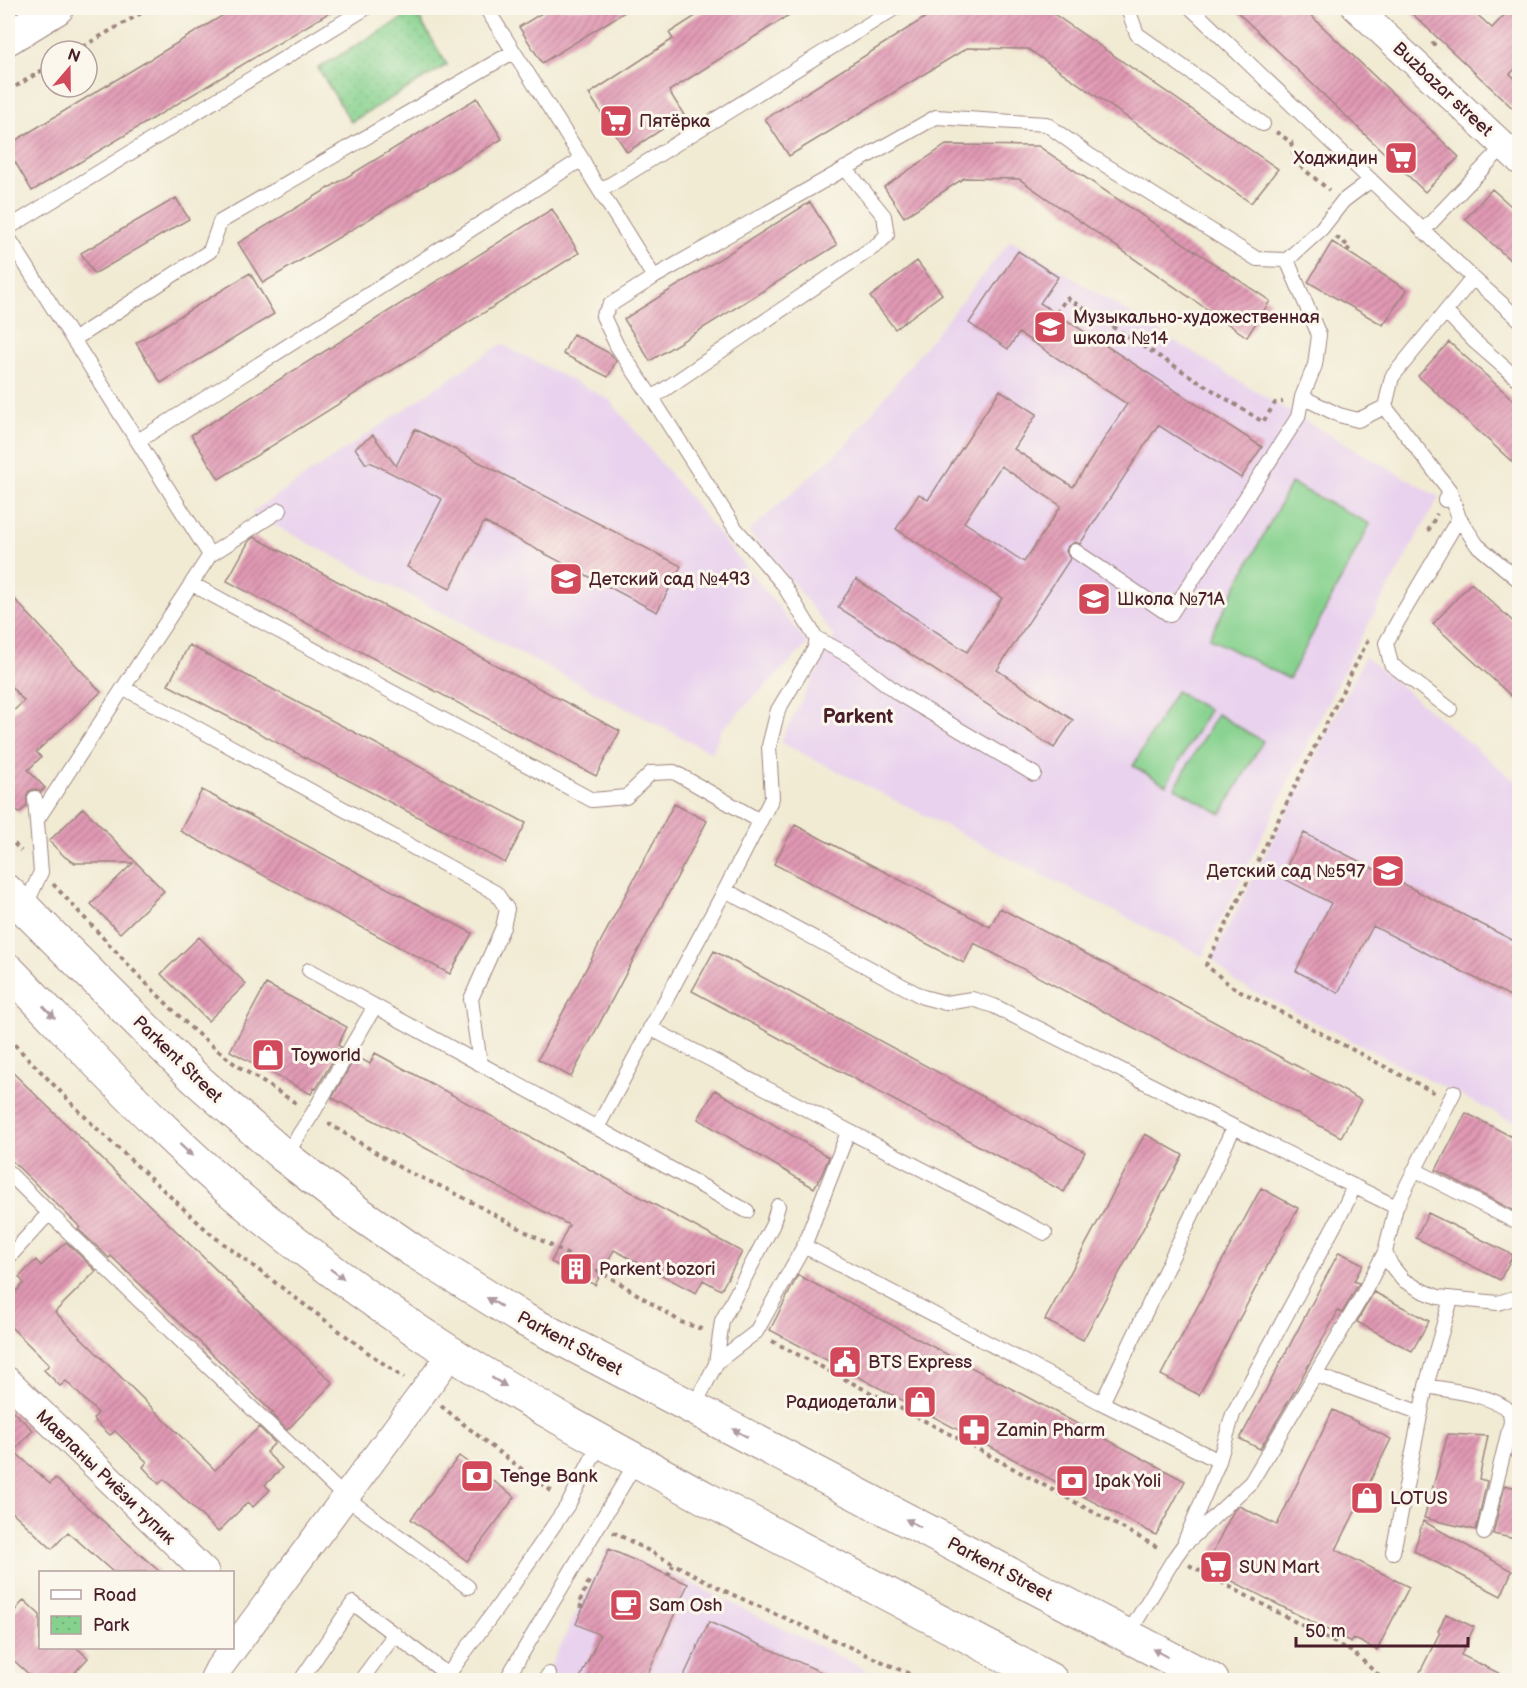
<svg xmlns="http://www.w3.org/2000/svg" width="1527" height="1688" font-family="'Balsamiq Sans',sans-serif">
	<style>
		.built { fill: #e9d2ee }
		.park { fill: url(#park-dots); stroke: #68785c; stroke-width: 1.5 }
		.pitch { fill: #86d18e; stroke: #68785c; stroke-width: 1.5 }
		.building { fill: url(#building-hatch); fill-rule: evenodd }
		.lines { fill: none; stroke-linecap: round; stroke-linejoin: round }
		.service-casing { stroke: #9e8580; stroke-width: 16 }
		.minor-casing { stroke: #9e8580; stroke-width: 29 }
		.primary-casing { stroke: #9e8580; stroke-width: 35 }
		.path { stroke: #9e8580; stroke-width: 4; stroke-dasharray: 4.5 4.5; stroke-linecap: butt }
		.service { stroke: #fff; stroke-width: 14 }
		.minor { stroke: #fff; stroke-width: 27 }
		.primary { stroke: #fff; stroke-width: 33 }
		.oneway { fill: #ae9aa0 }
		.labels { text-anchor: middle; stroke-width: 6; stroke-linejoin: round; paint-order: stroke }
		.street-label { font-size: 18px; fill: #4a1f2b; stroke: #fbf7ec }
		.poi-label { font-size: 18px; fill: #4a1f2b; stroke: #fbf7ec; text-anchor: start }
		.neighbourhood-label { font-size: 20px; font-weight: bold; fill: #4a1f2b; stroke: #fbf7ec }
	</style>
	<defs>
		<pattern id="park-dots" width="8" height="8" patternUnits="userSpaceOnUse" patternTransform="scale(1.5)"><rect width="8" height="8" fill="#86d18e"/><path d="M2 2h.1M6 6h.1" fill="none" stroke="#75b37b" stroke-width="1.8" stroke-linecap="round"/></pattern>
		<pattern id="building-hatch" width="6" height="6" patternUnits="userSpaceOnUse" patternTransform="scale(1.5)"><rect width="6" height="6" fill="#e199b4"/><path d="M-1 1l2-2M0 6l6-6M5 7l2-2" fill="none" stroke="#b87c93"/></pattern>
	</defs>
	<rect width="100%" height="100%" fill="#fbf7ec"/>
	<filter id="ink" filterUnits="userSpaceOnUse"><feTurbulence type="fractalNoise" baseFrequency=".0167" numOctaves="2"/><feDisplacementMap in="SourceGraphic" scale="12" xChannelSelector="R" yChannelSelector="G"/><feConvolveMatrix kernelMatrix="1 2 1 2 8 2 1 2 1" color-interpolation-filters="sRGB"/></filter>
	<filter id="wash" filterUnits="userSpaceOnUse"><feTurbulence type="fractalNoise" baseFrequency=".008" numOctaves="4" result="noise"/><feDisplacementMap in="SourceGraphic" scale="24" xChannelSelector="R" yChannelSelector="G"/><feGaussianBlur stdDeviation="1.35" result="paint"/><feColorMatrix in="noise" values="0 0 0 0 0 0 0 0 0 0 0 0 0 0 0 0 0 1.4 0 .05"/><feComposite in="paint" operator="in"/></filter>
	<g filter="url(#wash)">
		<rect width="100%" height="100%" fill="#f1ebd4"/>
		<path class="built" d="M 1011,240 L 1298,417 L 1439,497 L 1354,650 L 1203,956 L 780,742 L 835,637 L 775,560 L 748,532 L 846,445 Z
			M 501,344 L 610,400 L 808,644 L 720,731 L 712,753 L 251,513 Z
			M 1365,657 L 1519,784 L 1519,1125 L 1237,983 L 1212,959 Z
			M 608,1547 L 688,1582 L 888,1680 L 544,1680 Z"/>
		<path class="park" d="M 415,11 L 447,65 L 351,122 L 318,68 Z"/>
		<path class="pitch" d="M 1291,483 L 1370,524 L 1289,679 L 1209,638 Z
			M 1176,691 L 1209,710 L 1166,785 L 1133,766 Z
			M 1217,714 L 1263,741 L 1221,814 L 1175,788 Z"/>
		<g id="blocks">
			<path class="building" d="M 235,8 L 337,8 L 32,191 L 8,150 L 8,145 Z
				M 550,8 L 631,8 L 542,63 L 519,27 Z
				M 708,8 L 800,8 L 669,91 L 684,115 L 627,152 L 589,94 L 673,39 L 669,33 Z
				M 940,8 L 1045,8 L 1278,169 L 1251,203 L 1028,49 L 967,48 L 789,156 L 765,119 Z
				M 1233,8 L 1303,8 L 1459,157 L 1425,192 Z
				M 1406,8 L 1470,8 L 1492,28 L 1511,8 L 1520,8 L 1520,64 L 1510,74 L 1520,83 L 1520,115 Z
				M 477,98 L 502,139 L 263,283 L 238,243 Z
				M 946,145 L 1038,146 L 1270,301 L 1247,337 L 1019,179 L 964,178 L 904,217 L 884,187 Z
				M 1492,189 L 1520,214 L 1520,269 L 1465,219 Z
				M 176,198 L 189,219 L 94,274 L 81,253 Z
				M 810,202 L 837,245 L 650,361 L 624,319 Z
				M 552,209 L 579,253 L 219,479 L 191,435 Z
				M 1332,242 L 1407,290 L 1383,325 L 1308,282 Z
				M 1018,251 L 1058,277 L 1040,303 L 1262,447 L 1241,478 L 1158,425 L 1080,544 L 1075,542 L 1068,546 L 1066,551 L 1070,559 L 997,670 L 1073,720 L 1054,748 L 838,607 L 856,579 L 967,652 L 1002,598 L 896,529 L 919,494 L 928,500 L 1000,390 L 1037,414 L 1014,449 L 1073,487 L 1127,404 L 1019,333 L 1008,349 L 969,323 ZM 1001,466 L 1061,506 L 1024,562 L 964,522 Z
				M 917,261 L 942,294 L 895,329 L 870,297 Z
				M 250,273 L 274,314 L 161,383 L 136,343 Z
				M 573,334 L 611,354 L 616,361 L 608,377 L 563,354 Z
				M 1449,342 L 1520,406 L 1520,469 L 1418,376 Z
				M 415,429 L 681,566 L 657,612 L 484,522 L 450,589 L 407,567 L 442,499 L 370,462 L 366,464 L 355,448 L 373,435 L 396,466 Z
				M 254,537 L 620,731 L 596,776 L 227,581 L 249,541 Z
				M 1471,583 L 1520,628 L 1520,704 L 1433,624 Z
				M 8,592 L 101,692 L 36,752 L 41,757 L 28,770 L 45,788 L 41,792 L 35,789 L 29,791 L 27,795 L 27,806 L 19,813 L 8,800 L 8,716 L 24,701 L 8,683 Z
				M 189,645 L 526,823 L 505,863 L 168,685 Z
				M 202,790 L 472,933 L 450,974 L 180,831 Z
				M 674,804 L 707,821 L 571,1077 L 538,1059 Z
				M 83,808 L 164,891 L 120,933 L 91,904 L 133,863 L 75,863 L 65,857 L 49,841 Z
				M 795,825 L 990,927 L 1000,908 L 1361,1100 L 1341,1137 L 974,943 L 964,963 L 774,864 Z
				M 1304,833 L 1520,944 L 1520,1001 L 1373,926 L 1338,993 L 1296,971 L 1331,903 L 1281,877 Z
				M 199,937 L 246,984 L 208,1021 L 161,974 Z
				M 714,951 L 1085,1152 L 1064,1192 L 692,991 Z
				M 266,984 L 347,1027 L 338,1045 L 341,1047 L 316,1089 L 314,1088 L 311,1094 L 230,1051 Z
				M 375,1053 L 742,1252 L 721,1290 L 703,1280 L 696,1293 L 614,1250 L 595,1285 L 551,1262 L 569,1225 L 332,1098 L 356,1056 L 370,1064 Z
				M 8,1068 L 333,1383 L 287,1430 L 271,1414 L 273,1413 L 111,1256 L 109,1258 L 78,1229 L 80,1227 L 8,1157 Z
				M 715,1090 L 829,1157 L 821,1176 L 814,1188 L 698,1119 Z
				M 1466,1113 L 1520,1141 L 1520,1214 L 1436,1170 Z
				M 1145,1134 L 1183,1155 L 1083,1340 L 1045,1320 Z
				M 1261,1188 L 1298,1208 L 1199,1395 L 1161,1375 Z
				M 1428,1213 L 1513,1255 L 1500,1280 L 1416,1238 Z
				M 66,1242 L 96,1271 L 55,1312 L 215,1470 L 259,1427 L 275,1443 L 266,1452 L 282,1468 L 265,1485 L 270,1490 L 253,1507 L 248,1502 L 218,1532 L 164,1479 L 159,1484 L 143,1467 L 147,1462 L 115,1431 L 110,1435 L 93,1419 L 98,1413 L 66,1381 L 60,1386 L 44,1370 L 49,1365 L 8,1324 L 8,1300 L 24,1283 L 19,1277 L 36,1260 L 41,1266 Z
				M 1339,1252 L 1363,1264 L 1354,1281 L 1359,1283 L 1342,1313 L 1338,1311 L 1294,1392 L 1260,1449 L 1240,1439 Z
				M 798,1275 L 1185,1481 L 1156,1535 L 770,1330 Z
				M 1374,1292 L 1429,1321 L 1412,1351 L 1357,1322 Z
				M 8,1407 L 33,1430 L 14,1451 L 50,1484 L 55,1478 L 160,1572 L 113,1572 L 68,1532 L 52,1549 L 8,1508 Z
				M 1333,1410 L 1391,1439 L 1336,1550 L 1409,1587 L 1377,1650 L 1353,1638 L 1351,1642 L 1205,1567 L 1234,1510 L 1239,1506 L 1277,1525 Z
				M 1448,1434 L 1488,1436 L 1479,1479 L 1487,1481 L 1476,1530 L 1424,1518 Z
				M 459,1456 L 515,1497 L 467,1561 L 411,1519 Z
				M 1505,1485 L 1520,1489 L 1520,1540 L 1493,1534 Z
				M 1423,1521 L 1512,1571 L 1501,1596 L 1414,1551 Z
				M 609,1549 L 688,1584 L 645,1680 L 579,1680 L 600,1635 L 576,1624 Z
				M 24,1600 L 40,1615 L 40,1647 L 76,1647 L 88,1658 L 68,1680 L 35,1680 L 8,1655 L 8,1619 Z
				M 1446,1614 L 1474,1627 L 1461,1655 L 1513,1680 L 1416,1680 L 1440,1632 L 1438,1631 Z
				M 709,1622 L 839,1680 L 682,1680 Z"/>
		</g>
	</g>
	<g filter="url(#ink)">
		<use href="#blocks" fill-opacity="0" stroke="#9e8580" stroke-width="1.5"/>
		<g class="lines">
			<defs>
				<path id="service" d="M 486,8 L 582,159 L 592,178 L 654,277
					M 1129,8 L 1129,12 L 1137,34 L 1263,124
					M 1191,8 L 1473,278 L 1520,320
					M 600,191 L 895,8
					M 8,228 L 366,8
					M 1423,231 L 1504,146
					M 8,237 L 210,555 L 37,820
					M 1446,312 L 1474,341 L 1520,381
					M 73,340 L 210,251 L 220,222 L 513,52
					M 1302,397 L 1339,415 L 1358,420 L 1385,407
					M 652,398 L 878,244 L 887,235 L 884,216 L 845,168
					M 138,441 L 582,159
					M 1450,491 L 1459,518 L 1477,545 L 1520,581
					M 1445,500 L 1450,491 L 1385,407 L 1392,377 L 1473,278
					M 1075,551 L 1170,615 L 1298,417 L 1302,397 L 1315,365 L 1319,335 L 1287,260 L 1322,228 L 1343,201 L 1371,180
					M 210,555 L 280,510
					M 192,584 L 592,800 L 626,797 L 651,773 L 674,772 L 760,821
					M 816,638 L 850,656 L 899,694 L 1034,774
					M 124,688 L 496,893 L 507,909 L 503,927 L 471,999 L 480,1064
					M 1450,709 L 1391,664 L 1386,643 L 1398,621 L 1459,518
					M 725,890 L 923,997 L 946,1003 L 972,999 L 994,1006 L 1234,1127 L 1396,1207 L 1385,1252 L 1361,1298 L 1251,1482 L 1183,1546 L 1175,1557 L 1127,1636
					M 25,907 L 41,872 L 35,798
					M 309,970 L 597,1128
					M 650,1028 L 1045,1233
					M 285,1156 L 313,1113 L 375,1006
					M 1415,1170 L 1520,1224
					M 8,1172 L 49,1213 L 8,1258
					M 1396,1207 L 1454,1092
					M 747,1211 L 597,1128 L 725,890 L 772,798 L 769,746 L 778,710 L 814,650 L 816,644 L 816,638 L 783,584 L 735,528 L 652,398 L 617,346 L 603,316 L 610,305 L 654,277 L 936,117 L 1046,124 L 1089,155 L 1257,259 L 1287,260
					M 49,1213 L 177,1337 L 345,1497 L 468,1587
					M 804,1246 L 1102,1403 L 1219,1461 L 1185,1541
					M 1385,1252 L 1391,1265 L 1403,1280 L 1421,1290 L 1438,1297 L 1498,1303 L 1520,1296
					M 716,1363 L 722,1321 L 772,1226 L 778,1206
					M 1316,1375 L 1421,1413
					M 1426,1386 C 1452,1391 1490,1394 1510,1411 L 1511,1422 L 1484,1533
					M 1102,1403 L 1234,1127
					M 693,1408 L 717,1362 L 756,1332 L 804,1246 L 848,1132
					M 1219,1461 L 1233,1414 L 1347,1202 L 1354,1186
					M 1393,1552 L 1426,1386 L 1451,1299
					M 301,1680 L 353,1603 L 448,1675
					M 361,1680 L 395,1634
					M 444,1680 L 497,1608 L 569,1503 L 601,1441
					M 506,1680 L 637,1461
					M 545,1680 L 549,1674"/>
				<path id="minor" d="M 1356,8 L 1520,161
					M 8,1381 L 205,1572
					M 213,1680 L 219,1668 L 452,1353"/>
				<path id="primary" d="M 8,38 L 57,8
					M 8,892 L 195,1078 L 284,1156 L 357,1212 L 412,1250 L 523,1319 L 1212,1680
					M 8,970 C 91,1055 171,1145 265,1219 C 325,1267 387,1312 451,1353 C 534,1406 621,1452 707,1499 C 821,1560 936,1620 1051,1680"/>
			</defs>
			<use href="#service" class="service-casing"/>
			<use href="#minor" class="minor-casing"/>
			<use href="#primary" class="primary-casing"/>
			<path class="path" d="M 1432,42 L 1434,44 L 1438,39
				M 75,51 L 150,8
				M 8,91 L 51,65
				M 1276,132 L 1291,142 L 1295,162 L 1329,190
				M 1336,237 L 1350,247 L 1347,251
				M 1056,313 L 1067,298 L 1263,422 L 1275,403 L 1283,402
				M 1428,531 L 1437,514
				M 1368,640 L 1206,965 L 1231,986 L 1435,1093
				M 8,837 L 21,851
				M 53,884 L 136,973 L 194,1031 L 236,1065 L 299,1105
				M 8,1038 L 93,1125 L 212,1235 L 370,1354 L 404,1378
				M 328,1123 L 404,1170 L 451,1191 L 618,1282 L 681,1322 L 704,1330
				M 772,1341 L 963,1441 L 1159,1548
				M 441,1406 L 496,1450 L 554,1493
				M 613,1532 L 729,1593 L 923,1680
				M 1189,1565 L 1354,1653 L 1384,1680
				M 668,1576 L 673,1565
				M 583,1607 L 578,1605 L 590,1579"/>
			<use href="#service" class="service"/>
			<use href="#minor" class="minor"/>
			<use href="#primary" class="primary"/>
		</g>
		<defs><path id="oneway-solid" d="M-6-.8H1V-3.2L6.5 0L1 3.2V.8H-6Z" transform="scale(1.5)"/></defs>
		<g class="oneway">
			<use href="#oneway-solid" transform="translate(49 1012) rotate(45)"/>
			<use href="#oneway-solid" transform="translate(186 1150) rotate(43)"/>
			<use href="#oneway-solid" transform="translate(337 1274) rotate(37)"/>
			<use href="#oneway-solid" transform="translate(494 1302) rotate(-149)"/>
			<use href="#oneway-solid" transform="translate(499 1382) rotate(31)"/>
			<use href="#oneway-solid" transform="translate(740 1433) rotate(-152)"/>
			<use href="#oneway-solid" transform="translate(913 1523) rotate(-152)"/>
			<use href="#oneway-solid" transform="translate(1160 1653) rotate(-152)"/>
		</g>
	</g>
	<defs>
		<symbol id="supermarket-square" viewBox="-11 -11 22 22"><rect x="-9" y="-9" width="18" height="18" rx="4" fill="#d1495b" stroke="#fbf7ec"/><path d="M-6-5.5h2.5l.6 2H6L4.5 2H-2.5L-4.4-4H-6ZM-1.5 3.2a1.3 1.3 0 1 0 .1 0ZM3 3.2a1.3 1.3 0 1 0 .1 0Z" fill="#fff"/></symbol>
		<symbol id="school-square" viewBox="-11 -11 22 22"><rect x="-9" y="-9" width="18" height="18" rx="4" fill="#d1495b" stroke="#fbf7ec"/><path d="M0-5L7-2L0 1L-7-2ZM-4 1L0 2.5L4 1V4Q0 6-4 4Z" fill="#fff"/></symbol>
		<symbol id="shop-square" viewBox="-11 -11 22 22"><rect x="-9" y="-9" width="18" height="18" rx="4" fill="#d1495b" stroke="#fbf7ec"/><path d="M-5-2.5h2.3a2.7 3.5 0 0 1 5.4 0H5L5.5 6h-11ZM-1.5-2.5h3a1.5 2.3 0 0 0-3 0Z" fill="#fff"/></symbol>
		<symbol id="building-square" viewBox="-11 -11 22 22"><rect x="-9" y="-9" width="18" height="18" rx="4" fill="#d1495b" stroke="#fbf7ec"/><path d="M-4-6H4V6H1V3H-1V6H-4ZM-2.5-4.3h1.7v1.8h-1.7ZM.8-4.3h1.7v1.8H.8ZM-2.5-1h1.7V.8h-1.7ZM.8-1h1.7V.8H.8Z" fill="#fff"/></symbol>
		<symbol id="civic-square" viewBox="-11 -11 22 22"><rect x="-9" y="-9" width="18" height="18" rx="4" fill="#d1495b" stroke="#fbf7ec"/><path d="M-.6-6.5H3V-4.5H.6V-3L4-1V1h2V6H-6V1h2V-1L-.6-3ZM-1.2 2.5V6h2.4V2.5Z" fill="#fff"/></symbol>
		<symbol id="pharmacy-square" viewBox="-11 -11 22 22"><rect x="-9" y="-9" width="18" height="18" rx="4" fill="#d1495b" stroke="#fbf7ec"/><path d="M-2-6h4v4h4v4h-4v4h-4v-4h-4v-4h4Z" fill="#fff"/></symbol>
		<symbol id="bank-square" viewBox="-11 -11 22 22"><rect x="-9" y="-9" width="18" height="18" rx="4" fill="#d1495b" stroke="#fbf7ec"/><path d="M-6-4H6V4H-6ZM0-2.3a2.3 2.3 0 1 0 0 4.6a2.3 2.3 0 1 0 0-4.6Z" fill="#fff"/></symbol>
		<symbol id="cafe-square" viewBox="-11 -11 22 22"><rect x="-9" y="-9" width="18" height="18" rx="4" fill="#d1495b" stroke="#fbf7ec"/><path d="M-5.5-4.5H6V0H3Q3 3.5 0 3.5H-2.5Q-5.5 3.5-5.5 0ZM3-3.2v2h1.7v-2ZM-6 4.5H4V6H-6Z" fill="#fff"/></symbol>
	</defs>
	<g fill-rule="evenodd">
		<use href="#supermarket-square" x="597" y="102" width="38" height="38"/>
		<use href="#supermarket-square" x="1382" y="139" width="38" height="38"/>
		<use href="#school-square" x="1031" y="308" width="38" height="38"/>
		<use href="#school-square" x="547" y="560" width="38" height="38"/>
		<use href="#school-square" x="1075" y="580" width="38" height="38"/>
		<use href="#school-square" x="1369" y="852" width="38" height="38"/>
		<use href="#shop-square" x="249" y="1036" width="38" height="38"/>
		<use href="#building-square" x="557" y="1250" width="38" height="38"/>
		<use href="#civic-square" x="826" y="1343" width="38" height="38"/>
		<use href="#shop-square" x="901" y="1383" width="38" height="38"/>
		<use href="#pharmacy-square" x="955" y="1411" width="38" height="38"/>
		<use href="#bank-square" x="458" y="1457" width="38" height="38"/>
		<use href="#bank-square" x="1053" y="1462" width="38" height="38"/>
		<use href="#shop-square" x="1348" y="1479" width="38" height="38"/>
		<use href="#supermarket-square" x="1197" y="1548" width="38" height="38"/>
		<use href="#cafe-square" x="607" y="1586" width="38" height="38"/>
	</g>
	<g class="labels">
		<g class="street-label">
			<text transform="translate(1443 89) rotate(43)" y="6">Buzbazar street</text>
			<text transform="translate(178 1059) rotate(44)" y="6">Parkent Street</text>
			<text transform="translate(570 1343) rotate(28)" y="6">Parkent Street</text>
			<text transform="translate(106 1477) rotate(44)" y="6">Мавланы Риёзи тупик</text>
			<text transform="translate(1000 1569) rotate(28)" y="6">Parkent Street</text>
		</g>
		<g class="poi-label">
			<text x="639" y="127">Пятёрка</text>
			<text x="1378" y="164" text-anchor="end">Ходжидин</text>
			<text x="1073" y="323">Музыкально-художественная<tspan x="1073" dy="21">школа №14</tspan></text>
			<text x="589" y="585">Детский сад №493</text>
			<text x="1117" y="605">Школа №71А</text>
			<text x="1365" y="877" text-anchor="end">Детский сад №597</text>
			<text x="291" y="1061">Toyworld</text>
			<text x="599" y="1275">Parkent bozori</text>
			<text x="868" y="1368">BTS Express</text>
			<text x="897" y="1408" text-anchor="end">Радиодетали</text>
			<text x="997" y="1436">Zamin Pharm</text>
			<text x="500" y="1482">Tenge Bank</text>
			<text x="1095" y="1487">Ipak Yoli</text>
			<text x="1390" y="1504">LOTUS</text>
			<text x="1239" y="1573">SUN Mart</text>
			<text x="649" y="1611">Sam Osh</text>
		</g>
		<g class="neighbourhood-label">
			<text x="858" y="723">Parkent</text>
		</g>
	</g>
	<rect width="1527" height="1688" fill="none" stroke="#fbf7ec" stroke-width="30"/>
	<rect x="39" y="1571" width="195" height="78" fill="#fbf7ec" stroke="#b4a19f" stroke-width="1.5"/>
	<rect x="51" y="1590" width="30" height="9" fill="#ffffff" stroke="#b4a19f" stroke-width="1.5"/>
	<text x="93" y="1601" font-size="18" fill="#4a1f2b">Road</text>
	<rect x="51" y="1616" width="30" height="18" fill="url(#park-dots)" stroke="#b4a19f" stroke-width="1.5"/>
	<text x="93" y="1631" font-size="18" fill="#4a1f2b">Park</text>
	<g transform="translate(69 69) rotate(20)"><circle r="28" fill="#fbf7ec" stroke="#b4a19f" stroke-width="1.5"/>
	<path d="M0-4.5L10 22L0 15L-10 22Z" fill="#d1495b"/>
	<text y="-9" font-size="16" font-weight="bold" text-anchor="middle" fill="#4a1f2b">N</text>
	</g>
	<path d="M1296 1637v9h172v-9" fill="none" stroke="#4a1f2b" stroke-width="3"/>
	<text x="1305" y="1637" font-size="18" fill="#4a1f2b" stroke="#fbf7ec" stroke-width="4.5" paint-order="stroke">50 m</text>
</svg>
